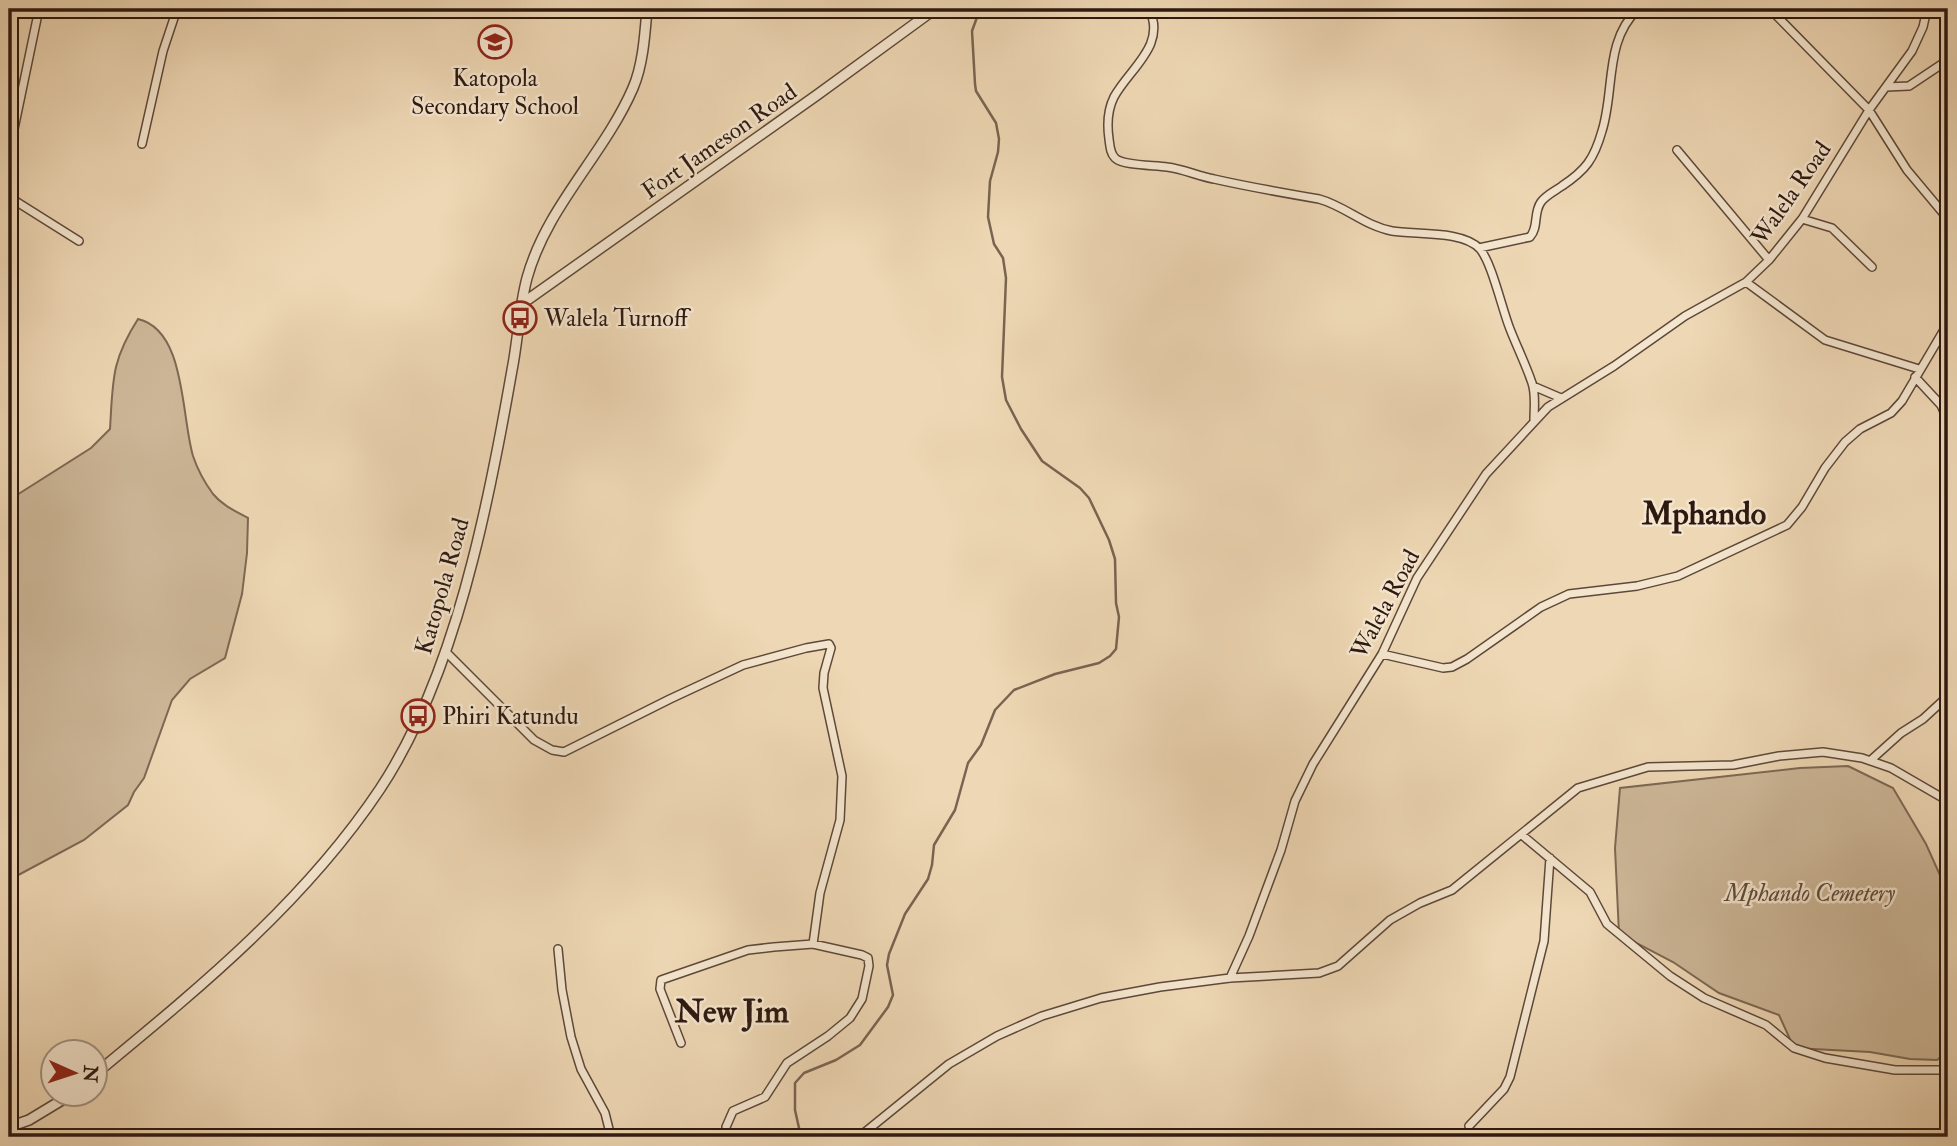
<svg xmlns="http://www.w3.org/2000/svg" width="1957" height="1146" font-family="'IM FELL Double Pica',serif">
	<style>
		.green { fill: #cdb798; stroke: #7d6854; stroke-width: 2 }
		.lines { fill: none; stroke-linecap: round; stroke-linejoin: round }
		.stream { stroke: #796451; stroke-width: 2.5 }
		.minor-casing { stroke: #5d4839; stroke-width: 10 }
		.tertiary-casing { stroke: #5d4839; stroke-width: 12 }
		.minor { stroke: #f4e5ce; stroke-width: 7 }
		.tertiary { stroke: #f4e5ce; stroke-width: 9 }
		.labels { text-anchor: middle; stroke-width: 5; stroke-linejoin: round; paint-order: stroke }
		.poi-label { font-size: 24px; fill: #2d1810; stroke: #f4e5ce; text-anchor: start }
		.street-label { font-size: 24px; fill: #2d1810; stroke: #f4e5ce }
		.park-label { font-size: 24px; font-style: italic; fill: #5d4839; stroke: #f4e5ce }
		.district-label { font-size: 32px; font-weight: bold; fill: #2d1810; stroke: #f4e5ce }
	</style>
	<rect width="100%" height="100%" fill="#eed7b4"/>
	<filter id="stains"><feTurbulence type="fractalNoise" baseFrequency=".00286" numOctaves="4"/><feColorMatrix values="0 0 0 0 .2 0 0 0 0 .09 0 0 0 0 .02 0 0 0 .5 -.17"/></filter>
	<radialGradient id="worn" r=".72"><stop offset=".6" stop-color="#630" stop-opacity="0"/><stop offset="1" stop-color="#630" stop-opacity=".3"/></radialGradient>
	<path class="green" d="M 138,319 C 186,330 181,416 193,456 C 197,468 205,483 213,494 C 222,505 235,511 248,518 L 247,553 L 242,594 L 225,658 L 190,679 L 172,700 L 144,778 L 134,792 L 128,805 L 84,840 L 9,880 L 9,500 L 91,448 L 110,429 C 113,381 111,361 138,319 Z
		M 1848,766 L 1893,788 L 1926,844 L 1948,893 L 1948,1051 L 1937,1060 L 1910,1059 L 1870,1052 L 1794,1048 L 1779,1015 L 1719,993 L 1673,962 L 1619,934 L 1615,848 L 1620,788 L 1800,768 Z"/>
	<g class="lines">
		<path class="stream" d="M 801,1137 L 795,1110 L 795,1083 L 804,1073 L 836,1060 L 860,1045 L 888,1007 L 893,995 L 887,965 L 889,954 L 905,914 L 928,879 L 932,865 L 934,845 L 955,810 L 968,763 L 981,745 L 995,710 L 1014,690 L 1055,674 L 1099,663 L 1110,656 L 1116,649 L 1119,617 L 1116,603 L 1115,559 L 1109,540 L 1089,498 L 1080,488 L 1042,461 L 1021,429 L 1006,400 L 1002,377 L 1006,278 L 1003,258 L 994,244 L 988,217 L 990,181 L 998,152 L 999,139 L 996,123 L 976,91 L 975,84 L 972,31 L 980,9"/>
		<defs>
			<path id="minor" d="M 1149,9 C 1167,45 1130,68 1114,97 C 1108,109 1107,125 1109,139 C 1110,146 1110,153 1115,158 C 1123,166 1155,165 1167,167 C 1183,169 1198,176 1214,179 C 1249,187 1284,193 1319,199 C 1345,206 1365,226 1392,231 C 1415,235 1463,230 1480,249 C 1492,263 1502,309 1510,329 C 1517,347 1526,365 1532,383 C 1536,394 1534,409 1534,420
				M 1770,9 L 1869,110 L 1907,170 L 1948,219
				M 1886,87 L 1909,86 L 1948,60
				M 142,144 L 163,51 L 177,9
				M 1677,150 L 1769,260
				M 9,153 L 39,9
				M 9,197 L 79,241
				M 1802,219 L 1832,228 L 1872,267
				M 1479,248 L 1530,237 C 1539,227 1533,213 1541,202 C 1546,195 1555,191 1562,186 C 1586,170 1594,159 1602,131 C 1615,90 1604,41 1638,9
				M 1746,282 L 1825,340 L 1919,369
				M 1915,377 L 1941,405 L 1948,421
				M 1533,386 L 1561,398
				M 445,651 L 534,740 L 552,750 L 564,752 L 670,699 L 743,665 L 806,648 L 829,644 L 831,648 L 824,673 L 823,688 L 842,776 L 840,820 L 820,893 L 813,944
				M 1382,654 L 1443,668 L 1452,667 L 1467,659 L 1541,607 L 1569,594 L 1637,586 L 1678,576 L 1787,525 L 1802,507 L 1825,468 L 1845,442 L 1860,429 L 1891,413 L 1902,401 L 1948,323
				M 1871,760 L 1901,733 L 1923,719 L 1948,696
				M 1522,835 L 1590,892 L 1607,924 L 1670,976 L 1704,998 L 1766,1025 L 1794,1048 L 1825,1058 L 1895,1070 L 1948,1070
				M 558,949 L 562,990 L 571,1037 L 581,1069 L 605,1113 L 611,1137
				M 1230,978 L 1249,936 L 1281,850 L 1295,801 L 1313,764 L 1382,654 L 1417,578 L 1486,474 L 1548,407 L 1614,366 L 1685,316 L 1746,282 L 1769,260 L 1802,219 L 1869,110 L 1912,51 L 1923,27 L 1927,9
				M 681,1043 L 660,989 L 661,980 L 748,950 L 774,947 L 813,944 L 862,955 L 868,958 L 869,966 L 862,999 L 850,1018 L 828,1036 L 787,1063 L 765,1097 L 733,1111 L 726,1127 L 727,1137
				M 1469,1126 L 1504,1089 L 1510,1077 L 1544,941 L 1550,858
				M 859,1137 L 949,1064 L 997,1036 L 1042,1016 L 1101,998 L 1160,987 L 1230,978 L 1319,973 L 1338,966 L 1390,920 L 1420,903 L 1452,890 L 1578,788 L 1648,767 L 1733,765 L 1779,756 L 1823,752 L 1862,758 L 1891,768 L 1941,797 L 1948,798"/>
			<path id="tertiary" d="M 523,303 L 817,95 L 935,9
				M 94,1075 C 198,989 304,903 380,789 C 425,721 453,638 473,559 C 489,497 501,433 512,370 C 518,340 519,308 527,278 C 547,206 604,155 633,88 C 643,65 645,34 647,9
				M 9,1127 L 29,1120 L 72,1094"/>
		</defs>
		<use href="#minor" class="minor-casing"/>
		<use href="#tertiary" class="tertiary-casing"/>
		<use href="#minor" class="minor"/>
		<use href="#tertiary" class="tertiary"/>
	</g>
	<defs>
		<symbol id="school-ring" viewBox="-11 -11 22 22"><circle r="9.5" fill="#f4e5ce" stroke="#8f2418" stroke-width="1.5"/><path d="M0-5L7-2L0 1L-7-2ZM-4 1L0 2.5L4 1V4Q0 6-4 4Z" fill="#8f2418"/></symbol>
		<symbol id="bus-ring" viewBox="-11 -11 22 22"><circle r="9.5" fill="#f4e5ce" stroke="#8f2418" stroke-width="1.5"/><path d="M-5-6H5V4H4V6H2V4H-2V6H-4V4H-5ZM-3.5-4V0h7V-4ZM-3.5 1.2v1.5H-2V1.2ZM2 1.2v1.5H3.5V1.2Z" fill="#8f2418"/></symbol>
	</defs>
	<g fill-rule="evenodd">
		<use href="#school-ring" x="476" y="23" width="38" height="38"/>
		<use href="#bus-ring" x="501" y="299" width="38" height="38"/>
		<use href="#bus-ring" x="399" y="697" width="38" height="38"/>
	</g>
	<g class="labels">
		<g class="poi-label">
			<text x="495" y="86" text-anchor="middle">Katopola<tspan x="495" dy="28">Secondary School</tspan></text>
			<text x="544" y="326">Walela Turnoff</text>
			<text x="442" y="724">Phiri Katundu</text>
		</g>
		<g class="street-label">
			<text transform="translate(719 141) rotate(-35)" y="8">Fort Jameson Road</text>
			<text transform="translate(1791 193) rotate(-55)" y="8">Walela Road</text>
			<text transform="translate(442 586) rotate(-74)" y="8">Katopola Road</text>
			<text transform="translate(1385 604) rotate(-62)" y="8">Walela Road</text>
		</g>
		<g class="park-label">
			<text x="1810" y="901">Mphando Cemetery</text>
		</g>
		<g class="district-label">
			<text x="1704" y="524">Mphando</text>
			<text x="732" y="1022">New Jim</text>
		</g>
	</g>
	<rect width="1957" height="1146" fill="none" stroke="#eed7b4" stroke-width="35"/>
	<rect x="10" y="10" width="1936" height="1125" fill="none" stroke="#2d1810" stroke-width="3.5"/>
	<rect x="18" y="18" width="1922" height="1111" fill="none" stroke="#2d1810" stroke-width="2"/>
	<g transform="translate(74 1073) rotate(93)"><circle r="33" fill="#f4e5ce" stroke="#a49382" stroke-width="2"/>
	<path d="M0-5L12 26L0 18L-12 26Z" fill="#8f2418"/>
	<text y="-10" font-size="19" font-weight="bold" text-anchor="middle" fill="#2d1810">N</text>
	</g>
	<rect width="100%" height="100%" filter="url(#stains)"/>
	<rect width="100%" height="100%" fill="url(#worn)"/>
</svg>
